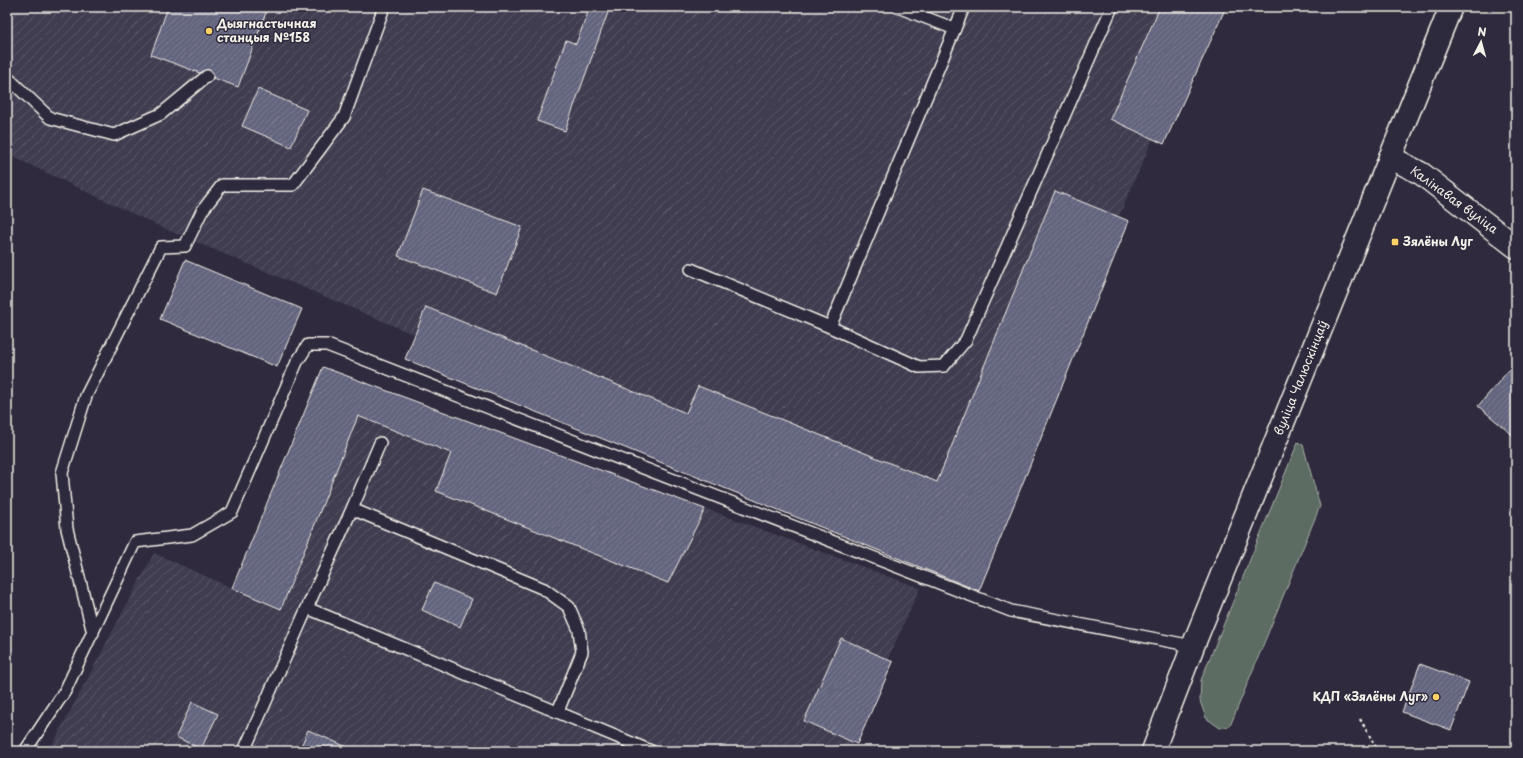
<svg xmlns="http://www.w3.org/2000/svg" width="1523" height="758" font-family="'Playpen Sans',sans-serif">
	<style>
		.industrial { fill: url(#industrial-furrows) }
		.green { fill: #5c6c64; stroke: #a8aea6 }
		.building { fill: url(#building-hatch); stroke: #f4f1e8 }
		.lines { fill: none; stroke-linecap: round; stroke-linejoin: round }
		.service-casing { stroke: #f4f1e8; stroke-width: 14 }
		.minor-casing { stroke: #f4f1e8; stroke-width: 25 }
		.primary-casing { stroke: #f4f1e8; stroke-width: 25 }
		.path { stroke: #f4f1e8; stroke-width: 2.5; stroke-dasharray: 3 3; stroke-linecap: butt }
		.service { stroke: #2f2a3d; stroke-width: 11 }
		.minor { stroke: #2f2a3d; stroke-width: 22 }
		.primary { stroke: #2f2a3d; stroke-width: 22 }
		.poi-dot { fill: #ffd166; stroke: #2f2a3d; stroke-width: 1.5 }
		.labels { text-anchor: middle; stroke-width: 3; stroke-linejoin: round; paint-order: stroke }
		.poi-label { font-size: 12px; font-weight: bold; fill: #f4f1e8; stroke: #2f2a3d; text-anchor: start }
		.street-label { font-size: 12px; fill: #f4f1e8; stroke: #2f2a3d }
	</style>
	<defs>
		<pattern id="industrial-furrows" width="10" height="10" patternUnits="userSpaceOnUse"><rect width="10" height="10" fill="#3f3c51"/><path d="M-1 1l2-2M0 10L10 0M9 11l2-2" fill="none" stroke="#5b596a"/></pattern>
		<pattern id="building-hatch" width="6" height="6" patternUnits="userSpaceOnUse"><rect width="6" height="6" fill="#64657f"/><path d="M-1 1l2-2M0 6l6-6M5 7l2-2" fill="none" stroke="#7b7c91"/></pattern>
	</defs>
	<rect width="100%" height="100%" fill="#2f2a3d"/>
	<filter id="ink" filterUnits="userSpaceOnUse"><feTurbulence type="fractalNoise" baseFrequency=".025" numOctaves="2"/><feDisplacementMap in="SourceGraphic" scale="8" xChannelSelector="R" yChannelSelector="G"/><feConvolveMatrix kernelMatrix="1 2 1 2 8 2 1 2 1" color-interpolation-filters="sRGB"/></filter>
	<g filter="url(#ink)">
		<path class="industrial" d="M 7,7 L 1226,7 L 1164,144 L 1153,139 L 1119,216 L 1129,221 L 1010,514 L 698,386 L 686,413 L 426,307 L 415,335 L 163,228 L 7,154 Z
			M 323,367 L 920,588 L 888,659 L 893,662 L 857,744 L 853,743 L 850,751 L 49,751 L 154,553 L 232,588 Z"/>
		<path class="green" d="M 1298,442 L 1303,445 L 1320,506 L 1230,726 L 1220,728 L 1206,718 L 1200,701 L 1201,680 Z"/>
		<path class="building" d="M 168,7 L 268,7 L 238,87 L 151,55 Z
			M 590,7 L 610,7 L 565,131 L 537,121 L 566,40 L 576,44 Z
			M 1160,7 L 1226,7 L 1164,144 L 1110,119 Z
			M 258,89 L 307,110 L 291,147 L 242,126 Z
			M 423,190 L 522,227 L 497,293 L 398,256 Z
			M 1055,191 L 1129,221 L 979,591 L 405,359 L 426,307 L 686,413 L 698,386 L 937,482 Z
			M 185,260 L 302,309 L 277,367 L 160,319 Z
			M 1515,363 L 1516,364 L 1516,438 L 1478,406 Z
			M 323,367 L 705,509 L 668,583 L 436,491 L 451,453 L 358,416 L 281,609 L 232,588 Z
			M 434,583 L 472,599 L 460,627 L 422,610 Z
			M 841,638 L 893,662 L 857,744 L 804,721 Z
			M 1420,664 L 1469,682 L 1451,730 L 1402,712 Z
			M 192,702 L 218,714 L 201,749 L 176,737 Z
			M 308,730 L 356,751 L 299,751 Z"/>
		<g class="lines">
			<defs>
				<path id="service" d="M 898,7 L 955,29
					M 7,77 L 50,118 L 114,135 L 161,114 L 207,76
					M 691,269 L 830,327 L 919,367 L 944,366 L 966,340 L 1112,7
					M 830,327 L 964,7
					M 352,509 L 380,443
					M 307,608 L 352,509 L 544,589 L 569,607 L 579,630 L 582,652 L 558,711
					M 93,633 L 67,529 L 62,473 L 86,396 L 161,247 L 185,246 L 202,211 L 222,185 L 293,185 L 344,117 L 384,7
					M 25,751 L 65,691 L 135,542 L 192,535 L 232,512 L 297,362 L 308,345 L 327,345 L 1011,611 L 1193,646
					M 244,751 L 307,608 L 651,751"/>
				<path id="minor" d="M 1390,157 L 1422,174 L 1516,247"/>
				<path id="primary" d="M 1153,751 L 1193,646 L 1451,7"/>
			</defs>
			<use href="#service" class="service-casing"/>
			<use href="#minor" class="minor-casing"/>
			<use href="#primary" class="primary-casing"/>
			<path class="path" d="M 1360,719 L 1378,751"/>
			<use href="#service" class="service"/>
			<use href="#minor" class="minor"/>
			<use href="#primary" class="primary"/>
		</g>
	</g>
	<g class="poi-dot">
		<circle cx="209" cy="31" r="4"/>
		<rect x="1391" y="238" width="8" height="8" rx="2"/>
		<circle cx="1436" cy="697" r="4"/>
	</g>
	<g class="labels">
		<g class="poi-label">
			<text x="217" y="28">Дыягнастычная<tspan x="217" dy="14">станцыя №158</tspan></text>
			<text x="1403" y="246">Зялёны Луг</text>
			<text x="1428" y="701" text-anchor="end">КДП «Зялёны Луг»</text>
		</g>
		<g class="street-label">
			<text transform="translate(1454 200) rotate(36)" y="4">Калінавая вуліца</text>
			<text transform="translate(1301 378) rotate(-68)" y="4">вуліца Чалюскінцаў</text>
		</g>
	</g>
	<rect width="1523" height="758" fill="none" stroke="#2f2a3d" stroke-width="24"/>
	<rect x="12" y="12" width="1499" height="734" fill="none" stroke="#f4f1e8" stroke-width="1.5" filter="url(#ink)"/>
	<g transform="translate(1481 42) rotate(6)" stroke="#2f2a3d" stroke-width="3" paint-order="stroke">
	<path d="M0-3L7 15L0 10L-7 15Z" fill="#f4f1e8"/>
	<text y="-6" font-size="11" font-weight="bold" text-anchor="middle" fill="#f4f1e8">N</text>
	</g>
</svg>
